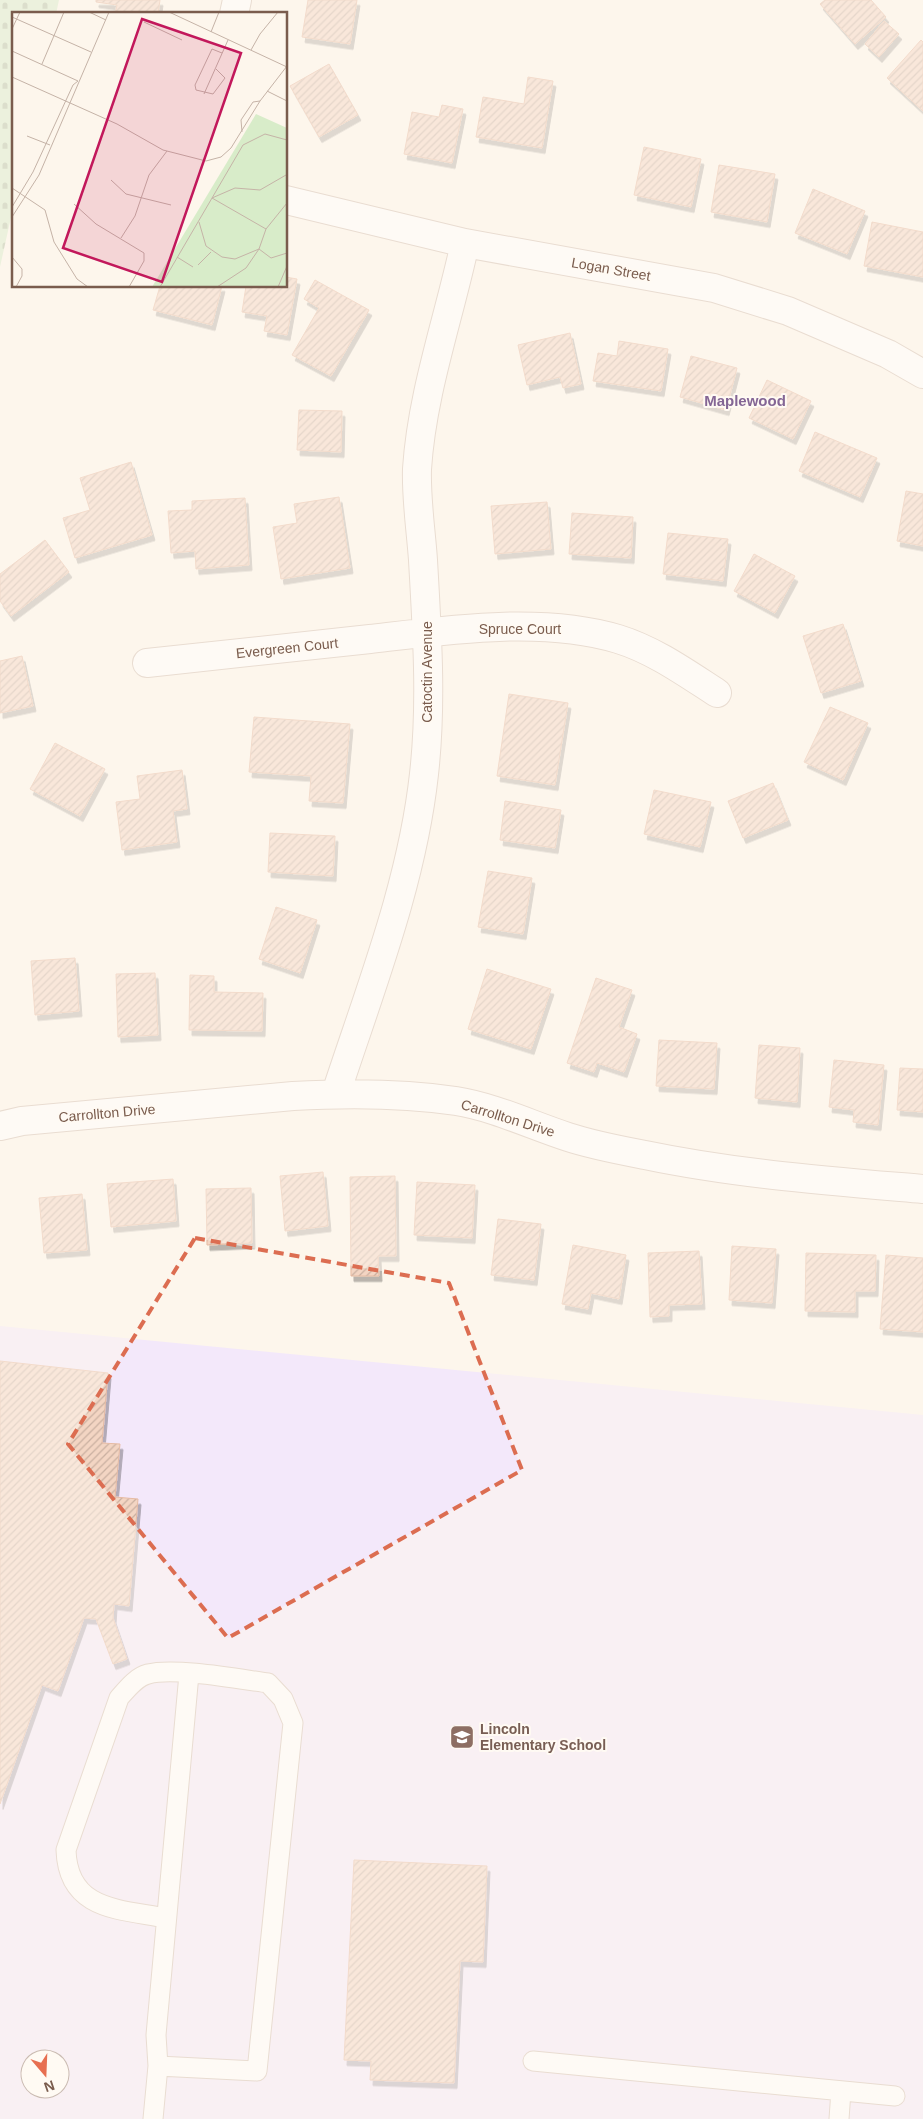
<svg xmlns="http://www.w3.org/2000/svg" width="923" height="2119" font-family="Arial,sans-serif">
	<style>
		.education { fill: #f3e8fa; fill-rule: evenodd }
		.cemetery { fill: url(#cemetery-stones) }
		.building { fill: url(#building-hatch); stroke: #e6bba3; filter: url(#shadow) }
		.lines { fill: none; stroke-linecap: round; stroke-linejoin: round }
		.service-casing { stroke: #d1beb0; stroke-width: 21 }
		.minor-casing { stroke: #d1beb0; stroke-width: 30 }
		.service { stroke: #fff; stroke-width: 19 }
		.minor { stroke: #fff; stroke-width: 28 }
		.marked { fill: none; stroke: #dc6d51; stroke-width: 4; stroke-dasharray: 10 6; stroke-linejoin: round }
		.labels { text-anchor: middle; stroke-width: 4; stroke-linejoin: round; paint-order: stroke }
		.street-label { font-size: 14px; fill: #7a5c4d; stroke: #fffaf3 }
		.education-label { font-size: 14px; font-weight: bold; fill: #785e54; stroke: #fffaf3; text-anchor: start }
		.neighbourhood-label { font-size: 15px; font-weight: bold; fill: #846695; stroke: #fffaf3 }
		.inset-road { fill: none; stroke: #c5b3a7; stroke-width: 1 }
		.view { fill: #c2185b; fill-opacity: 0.15; stroke: #c2185b; stroke-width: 2.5 }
		.inset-edge { fill: none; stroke: #7a5c4d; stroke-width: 2.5 }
	</style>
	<defs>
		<pattern id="cemetery-stones" width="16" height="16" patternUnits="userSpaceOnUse" patternTransform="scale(1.25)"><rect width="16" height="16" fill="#d8ecc9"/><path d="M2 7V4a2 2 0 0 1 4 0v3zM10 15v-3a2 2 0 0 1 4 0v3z" fill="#b4c2a5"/></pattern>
		<pattern id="building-hatch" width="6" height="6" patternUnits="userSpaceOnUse" patternTransform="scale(1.25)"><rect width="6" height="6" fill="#f3d5c3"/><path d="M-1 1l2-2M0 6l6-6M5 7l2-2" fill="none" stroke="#cab0a1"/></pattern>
		<filter id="shadow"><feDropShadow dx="3" dy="5.5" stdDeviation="0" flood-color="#0004"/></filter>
	</defs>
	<rect width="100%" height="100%" fill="#fdf6ec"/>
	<path class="education" d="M 0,1326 L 923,1415 L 923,2119 L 0,2119 ZM 30,2059 L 60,2059 L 60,2089 L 30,2089 Z"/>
	<path class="cemetery" d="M 0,0 L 59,0 L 56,14 L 14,14 L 14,204 L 0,267 Z"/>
	<path class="building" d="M 96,0 L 160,0 L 158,14 L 115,14 L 117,5 L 96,2 Z
		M 308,0 L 357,0 L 350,44 L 302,37 Z
		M 825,0 L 871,0 L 886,17 L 855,44 L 820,4 Z
		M 884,21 L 899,34 L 879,57 L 865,44 Z
		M 921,40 L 923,42 L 923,111 L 887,78 Z
		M 329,64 L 358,115 L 319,137 L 290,86 Z
		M 528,77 L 553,81 L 542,148 L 476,137 L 483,97 L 524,104 Z
		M 442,105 L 463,109 L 452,163 L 404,154 L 412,112 L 439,117 Z
		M 644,147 L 701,159 L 691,207 L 634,195 Z
		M 719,165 L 775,174 L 767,222 L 711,212 Z
		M 813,189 L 865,211 L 847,254 L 795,233 Z
		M 872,222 L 923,232 L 923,277 L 864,266 Z
		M 286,277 L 297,279 L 287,335 L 264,331 L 267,316 L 242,312 L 246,286 L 286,286 Z
		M 315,280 L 369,310 L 331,376 L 292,355 L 319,308 L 304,299 Z
		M 160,286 L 222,286 L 212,325 L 153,310 Z
		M 570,333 L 581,384 L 563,388 L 560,377 L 527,385 L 518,345 Z
		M 619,341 L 668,349 L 661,391 L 593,381 L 598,353 L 617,356 Z
		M 691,356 L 737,368 L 726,410 L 680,397 Z
		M 767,380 L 811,401 L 793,439 L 749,418 Z
		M 299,410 L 342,411 L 341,452 L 297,450 Z
		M 815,432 L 877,458 L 860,497 L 799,471 Z
		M 131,462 L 152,535 L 75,558 L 63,518 L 90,510 L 80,478 Z
		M 906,491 L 923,494 L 923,546 L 897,541 Z
		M 339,497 L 350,568 L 281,579 L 273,527 L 297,523 L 294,504 Z
		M 245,498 L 249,565 L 196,569 L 195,551 L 171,553 L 168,511 L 192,510 L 192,501 Z
		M 547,502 L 551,549 L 495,554 L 491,506 Z
		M 572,513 L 633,517 L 631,558 L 569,554 Z
		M 668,533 L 728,539 L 723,581 L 663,574 Z
		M 45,540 L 69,572 L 11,616 L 0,601 L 0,574 Z
		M 754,554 L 795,576 L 775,613 L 734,591 Z
		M 843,624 L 861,681 L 821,693 L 803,636 Z
		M 22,656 L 33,706 L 0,713 L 0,661 Z
		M 509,694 L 568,703 L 555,785 L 497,776 Z
		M 830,707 L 868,723 L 843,780 L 804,762 Z
		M 254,717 L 350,724 L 343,803 L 309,801 L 311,776 L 249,772 Z
		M 55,743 L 105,769 L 80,816 L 30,789 Z
		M 182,770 L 187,809 L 173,811 L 177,842 L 122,850 L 116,802 L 140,799 L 137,776 Z
		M 773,783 L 788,820 L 743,838 L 728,801 Z
		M 654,790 L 711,802 L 700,847 L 644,834 Z
		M 505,801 L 561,810 L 555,848 L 500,840 Z
		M 270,833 L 335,836 L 333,876 L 268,872 Z
		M 488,871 L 532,878 L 523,934 L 478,927 Z
		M 276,907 L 317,920 L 300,973 L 259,959 Z
		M 75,958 L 79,1011 L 35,1015 L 31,961 Z
		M 487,969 L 551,989 L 531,1049 L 468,1029 Z
		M 155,973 L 158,1035 L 118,1037 L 116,974 Z
		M 190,975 L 214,976 L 214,992 L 263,993 L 262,1031 L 189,1030 Z
		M 596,978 L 632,990 L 619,1027 L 637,1034 L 624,1072 L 597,1063 L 594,1072 L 567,1063 Z
		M 659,1040 L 717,1043 L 714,1089 L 656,1086 Z
		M 759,1045 L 800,1048 L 797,1102 L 755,1098 Z
		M 834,1060 L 884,1065 L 878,1125 L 853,1122 L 854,1110 L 829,1107 Z
		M 900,1068 L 923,1069 L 923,1112 L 897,1110 Z
		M 323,1172 L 328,1226 L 285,1231 L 280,1176 Z
		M 395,1176 L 396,1256 L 378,1256 L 379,1276 L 351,1276 L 350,1177 Z
		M 173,1179 L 176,1221 L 111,1227 L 107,1184 Z
		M 417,1182 L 475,1185 L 472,1238 L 414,1235 Z
		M 251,1188 L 252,1243 L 207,1245 L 206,1189 Z
		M 82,1194 L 87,1250 L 44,1253 L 39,1198 Z
		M 498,1219 L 541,1224 L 534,1280 L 491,1275 Z
		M 573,1245 L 626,1255 L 619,1299 L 591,1293 L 588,1309 L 562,1304 Z
		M 732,1246 L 776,1249 L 772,1303 L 729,1300 Z
		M 699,1251 L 702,1304 L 669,1305 L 669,1316 L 650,1317 L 648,1253 Z
		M 806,1253 L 876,1255 L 875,1291 L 855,1291 L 855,1312 L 805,1311 Z
		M 886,1255 L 923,1258 L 923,1332 L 880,1329 Z
		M 0,1361 L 108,1373 L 102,1443 L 120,1444 L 115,1497 L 138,1499 L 129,1606 L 114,1604 L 113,1618 L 127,1659 L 113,1664 L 96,1619 L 84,1618 L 58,1691 L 42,1685 L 0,1804 Z
		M 354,1860 L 487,1866 L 483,1962 L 460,1961 L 454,2083 L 370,2080 L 371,2061 L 344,2060 Z"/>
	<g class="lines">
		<defs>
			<path id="service" d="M 533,2061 L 895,2096
				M 158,2066 L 257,2071 L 293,1723 L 283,1699 L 268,1683 C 239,1679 174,1667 148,1674 C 136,1677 127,1689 119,1698 L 66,1850 C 68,1911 120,1909 166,1918
				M 153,2119 L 158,2066 L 156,2035 L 189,1674
				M 839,2119 L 841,2091"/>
			<path id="minor" d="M 234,14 L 237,0
				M 286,200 L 465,243 L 714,288 L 788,311 L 888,354 L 923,374
				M 147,663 C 221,655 295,647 370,639 C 447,630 542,616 618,639 C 654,650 686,673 717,693
				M 336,1093 C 370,989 412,884 424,774 C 432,703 427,632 423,560 C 421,531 416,499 417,469 C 422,392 449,318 465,243
				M 0,1126 L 22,1121 L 293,1096 C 347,1093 403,1093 456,1101 C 494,1107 531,1125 568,1137 C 592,1145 619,1150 645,1155 C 736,1174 830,1181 923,1189"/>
		</defs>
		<use href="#service" class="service-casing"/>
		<use href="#minor" class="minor-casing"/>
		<use href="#service" class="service"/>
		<use href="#minor" class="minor"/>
	</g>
	<path d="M0 0H923V2119H0ZM 195,1238 L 449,1283 L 522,1470 L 228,1638 L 68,1444 Z" fill="#fdf6ec" fill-opacity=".55" fill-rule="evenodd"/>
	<path class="marked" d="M 195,1238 L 449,1283 L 522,1470 L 228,1638 L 68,1444 Z"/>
	<defs>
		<symbol id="school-square" viewBox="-11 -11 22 22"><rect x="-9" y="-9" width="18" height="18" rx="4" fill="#8d6e63" stroke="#fffaf3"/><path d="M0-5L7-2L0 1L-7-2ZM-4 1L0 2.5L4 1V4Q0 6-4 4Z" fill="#fff"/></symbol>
	</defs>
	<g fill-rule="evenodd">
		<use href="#school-square" x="448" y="1723" width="28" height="28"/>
	</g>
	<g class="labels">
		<g class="street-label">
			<text transform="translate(611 269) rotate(10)" y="5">Logan Street</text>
			<text x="520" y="634">Spruce Court</text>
			<text transform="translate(287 648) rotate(-6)" y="5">Evergreen Court</text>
			<text transform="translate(427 672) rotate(-90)" y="5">Catoctin Avenue</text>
			<text transform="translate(107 1113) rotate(-5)" y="5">Carrollton Drive</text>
			<text transform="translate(508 1118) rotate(17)" y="5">Carrollton Drive</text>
		</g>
		<g class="education-label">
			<text x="480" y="1734">Lincoln<tspan x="480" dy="16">Elementary School</tspan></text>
		</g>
		<g class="neighbourhood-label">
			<text x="745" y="406">Maplewood</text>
		</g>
	</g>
	<g transform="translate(12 12)">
		<rect width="275" height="275" fill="#fdf6ec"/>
		<path d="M 244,102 L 275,116 L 275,275 L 140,275 Z" fill="#d8ecc9"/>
		<path class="inset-road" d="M 77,0 L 94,8M 157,0 L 275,55M 0,5 L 79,40M 132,10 L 170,28M 0,17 L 8,0M 199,20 L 207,0M 239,38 L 248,22 L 266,0M 0,39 L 66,69M 30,52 L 52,0M 204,57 L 213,66 L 201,82 L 184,78 L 183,73 L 200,37 L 210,41M 0,65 L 105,112 L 151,138 L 194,149 L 209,145 L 219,136 L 248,89 L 275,54M 255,79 L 275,89M 192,82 L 216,28M 230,120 L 229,108 L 241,90 L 248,89M 15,124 L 38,133M 99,168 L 114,182 L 159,193M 0,176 L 33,198 L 42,230 L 65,267 L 76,275M 62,192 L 84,212 L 132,241 L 132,249 L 117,275M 0,195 L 21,160 L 61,73 L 66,69M 0,205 L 27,163 L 97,0M 187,210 L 194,234 L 210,245 L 223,247 L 247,237 L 259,246 L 275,241M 254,217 L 200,186 L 223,176 L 248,178 L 274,163M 109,226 L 123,204 L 137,163 L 155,139M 0,245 L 10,257 L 10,264 L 4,275M 165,245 L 181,255M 186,253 L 199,240M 148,275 L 231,133 L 253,122 L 275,128M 205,275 L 234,256 L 247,237 L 254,217 L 275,191M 266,275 L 275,254"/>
		<path class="view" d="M 130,7 L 229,41 L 150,270 L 51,236 Z"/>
		<rect width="275" height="275" class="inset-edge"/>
	</g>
	<g transform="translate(45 2074) rotate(161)"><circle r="24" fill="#fffaf3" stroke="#cabbb1"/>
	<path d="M0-4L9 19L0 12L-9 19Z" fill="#e76f51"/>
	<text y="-8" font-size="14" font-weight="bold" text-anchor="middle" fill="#7a5c4d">N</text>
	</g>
</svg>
